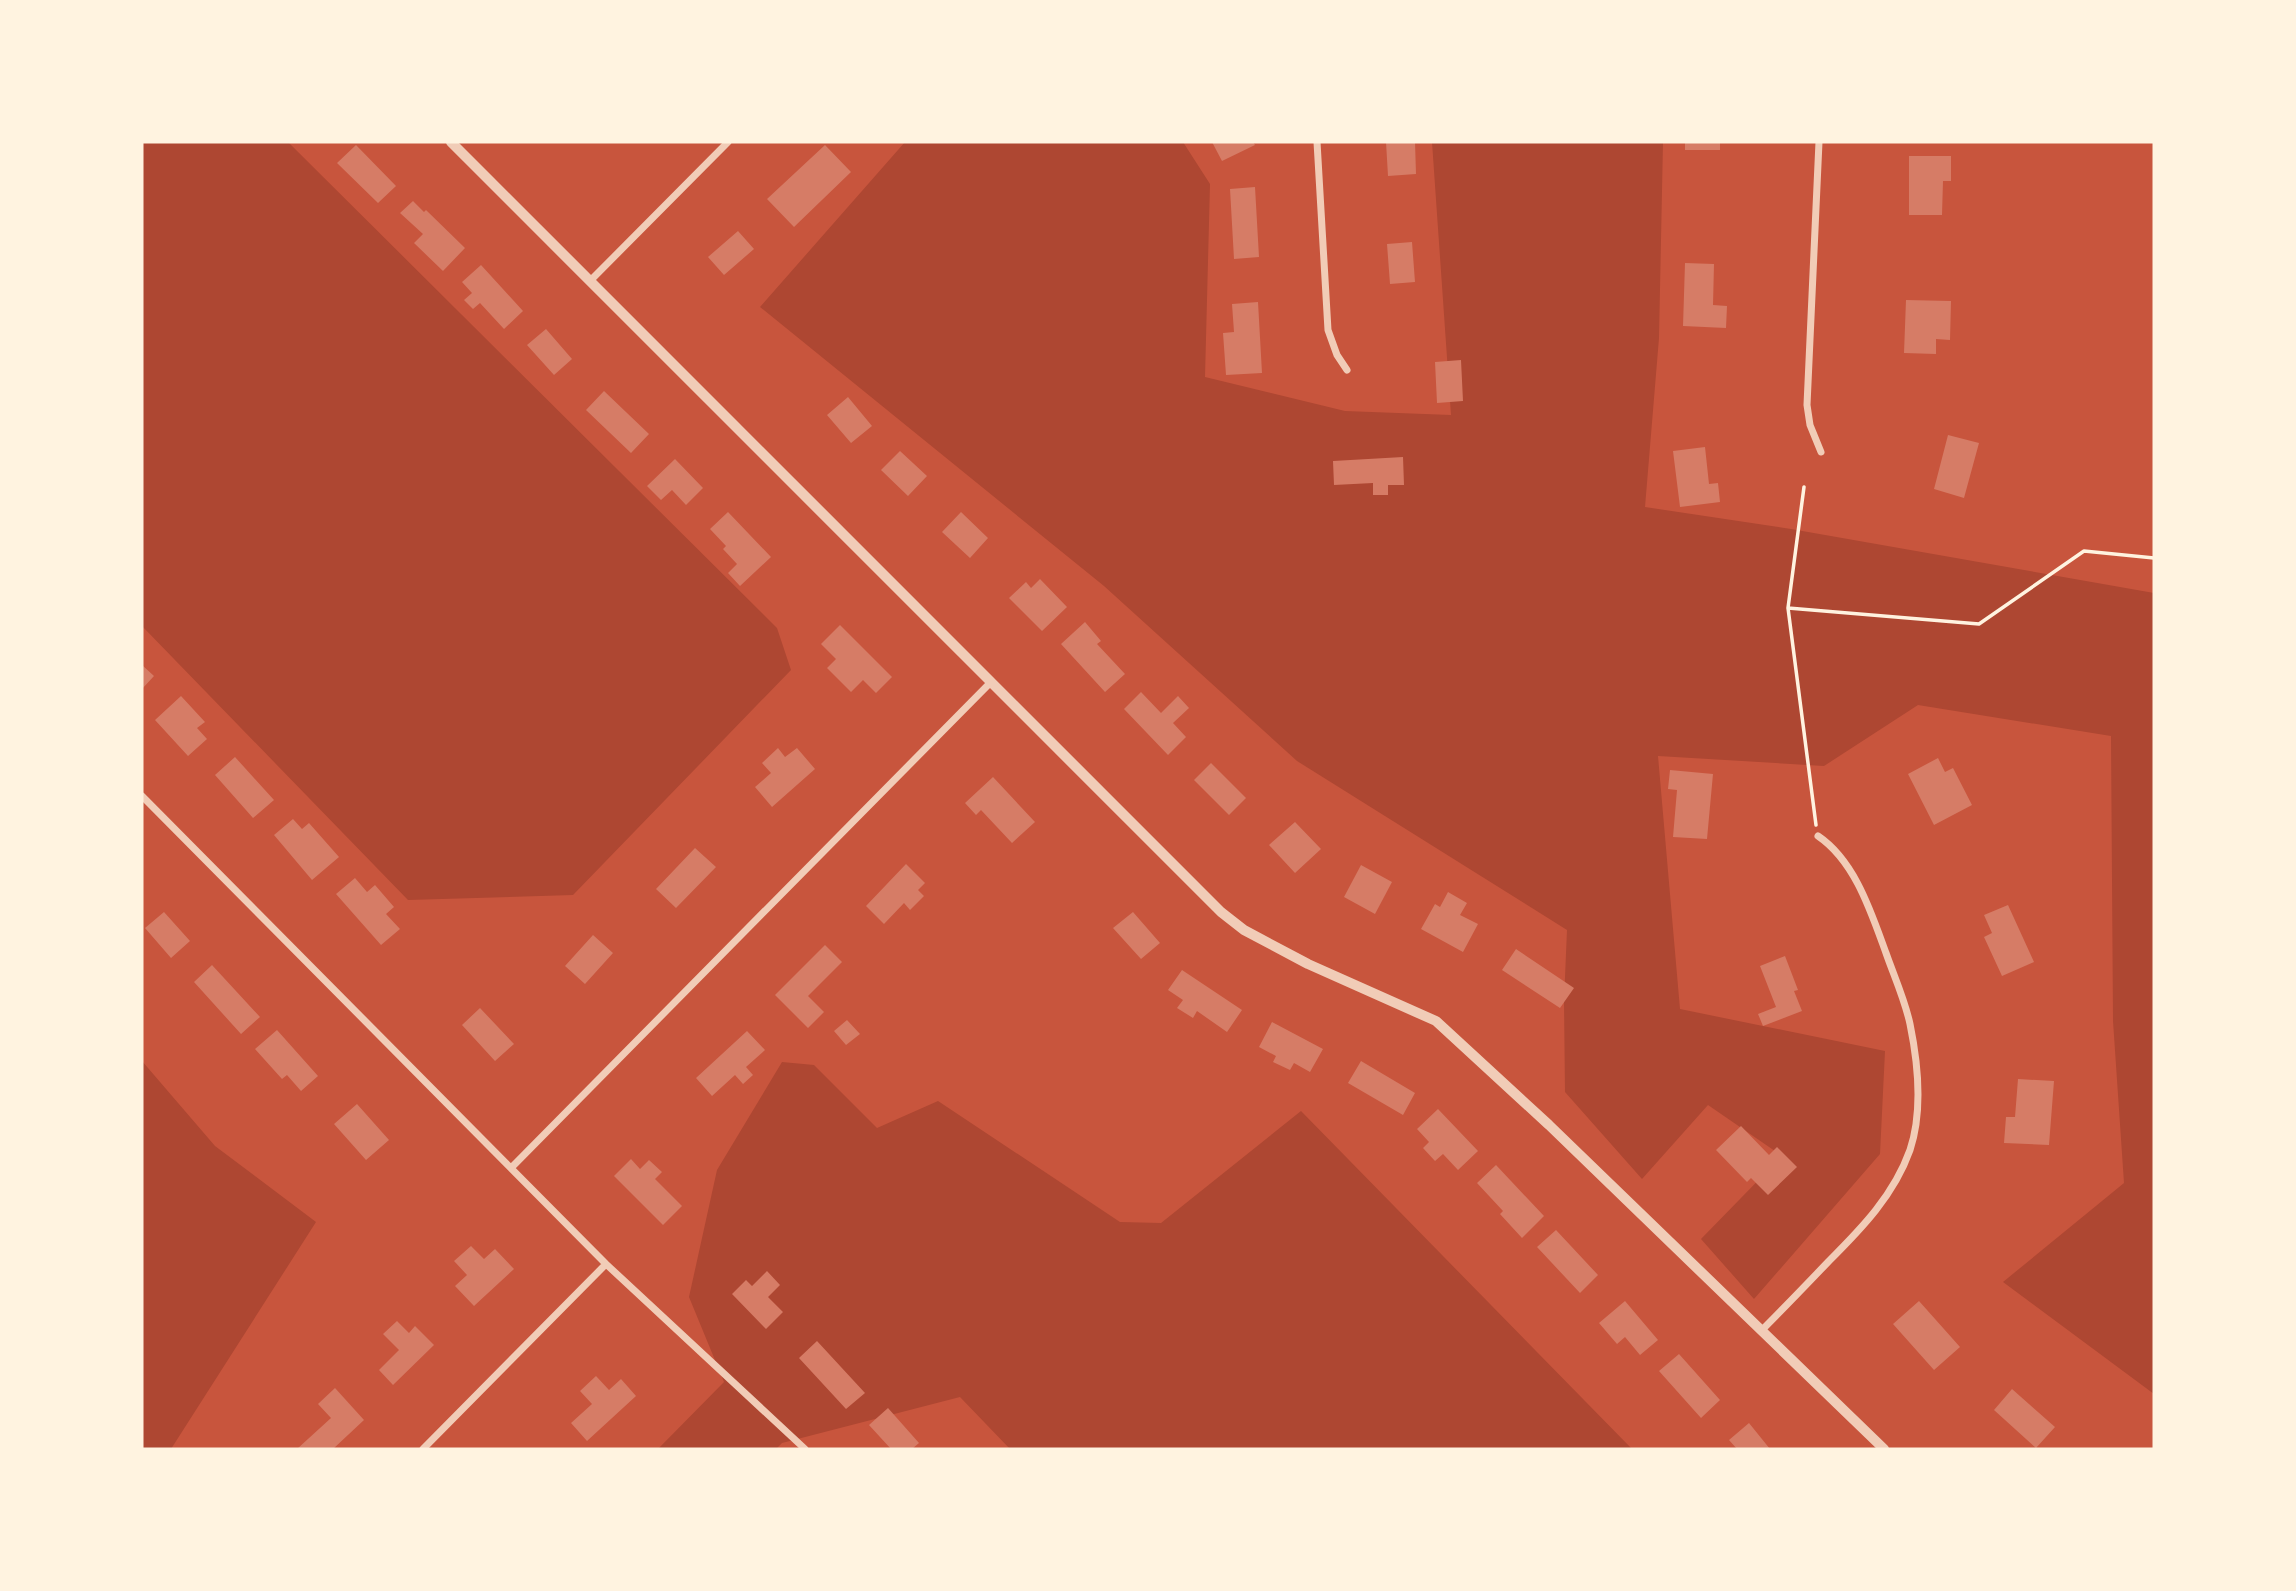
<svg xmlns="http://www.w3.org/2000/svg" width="2296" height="1591" font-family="Cabin,sans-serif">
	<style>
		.green { fill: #ae4732 }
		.building { fill: #d67c66 }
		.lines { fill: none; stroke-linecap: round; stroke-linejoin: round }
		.path { stroke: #fff3e0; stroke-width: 3.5 }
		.minor { stroke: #f1ccb7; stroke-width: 7 }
		.tertiary { stroke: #f1ccb7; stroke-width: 10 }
	</style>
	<rect width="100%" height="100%" fill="#c8553d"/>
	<path class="green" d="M 142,142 L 288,142 L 777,628 L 791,670 L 573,895 L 408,900 L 142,626 Z
		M 905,142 L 1183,142 L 1210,184 L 1205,377 L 1345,411 L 1451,415 L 1432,142 L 1663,142 L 1659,338 L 1645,507 L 1791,529 L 2154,593 L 2154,1394 L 2003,1282 L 2124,1183 L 2113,1021 L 2111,736 L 1918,705 L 1824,766 L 1658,756 L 1680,1009 L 1885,1051 L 1880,1154 L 1754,1299 L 1701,1239 L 1782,1156 L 1708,1105 L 1642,1179 L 1565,1092 L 1564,1001 L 1567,930 L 1297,761 L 1104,586 L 760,307 Z
		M 142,1061 L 215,1146 L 316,1222 L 171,1449 L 142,1449 Z
		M 782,1062 L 814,1065 L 877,1128 L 938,1101 L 1120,1222 L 1161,1223 L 1301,1111 L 1632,1449 L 1010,1449 L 960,1397 L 782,1443 L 776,1449 L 658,1449 L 724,1382 L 689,1297 L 717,1170 Z"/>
	<path class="building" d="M 1212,142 L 1253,142 L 1255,145 L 1222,161 Z
		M 1386,142 L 1415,142 L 1416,174 L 1388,176 Z
		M 1685,142 L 1720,142 L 1720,150 L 1685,150 Z
		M 356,145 L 396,186 L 378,203 L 337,163 Z
		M 825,145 L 851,172 L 794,227 L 767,199 Z
		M 1909,156 L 1951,156 L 1951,181 L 1943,181 L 1942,215 L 1909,215 Z
		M 1255,187 L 1259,257 L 1234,259 L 1230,189 Z
		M 413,201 L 424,212 L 426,210 L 465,248 L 443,271 L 414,243 L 423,234 L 400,213 Z
		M 738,231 L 754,249 L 724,275 L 708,257 Z
		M 1412,242 L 1415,282 L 1390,284 L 1387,244 Z
		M 1685,263 L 1714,264 L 1713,305 L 1727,306 L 1726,328 L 1683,326 Z
		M 481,265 L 523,311 L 504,329 L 480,303 L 473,309 L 464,300 L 472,293 L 462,282 Z
		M 1906,300 L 1951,301 L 1950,340 L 1936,339 L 1936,354 L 1904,353 Z
		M 1258,302 L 1262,373 L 1226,375 L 1223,333 L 1234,332 L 1232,304 Z
		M 546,329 L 572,359 L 554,375 L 527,345 Z
		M 1461,360 L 1463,401 L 1437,403 L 1435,362 Z
		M 604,391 L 649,434 L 631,453 L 586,410 Z
		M 848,397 L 872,426 L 851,443 L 827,415 Z
		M 1948,435 L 1979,443 L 1964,498 L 1934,489 Z
		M 1705,447 L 1709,484 L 1718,483 L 1720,502 L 1680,507 L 1673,451 Z
		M 900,451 L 927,476 L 908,496 L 881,470 Z
		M 1403,457 L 1404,485 L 1388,485 L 1388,495 L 1373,495 L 1373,483 L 1334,485 L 1333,461 Z
		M 675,459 L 703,488 L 686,505 L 672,490 L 661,500 L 647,486 Z
		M 728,512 L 771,557 L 740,586 L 728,573 L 737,564 L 723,549 L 726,546 L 710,529 Z
		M 961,512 L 988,538 L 970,558 L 942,532 Z
		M 1040,579 L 1067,607 L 1042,631 L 1009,598 L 1026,582 L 1031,588 Z
		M 1085,622 L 1101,641 L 1097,644 L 1125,674 L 1105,692 L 1061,644 Z
		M 840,625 L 892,677 L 876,693 L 863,680 L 851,692 L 827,668 L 836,659 L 821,644 Z
		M 142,665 L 154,676 L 142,689 Z
		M 1141,692 L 1161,713 L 1178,696 L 1189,708 L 1173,723 L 1186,737 L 1168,755 L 1124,709 Z
		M 181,696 L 205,722 L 197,728 L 207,739 L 188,756 L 155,720 Z
		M 778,748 L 785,757 L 797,748 L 815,769 L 772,807 L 755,787 L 771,773 L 762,763 Z
		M 235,757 L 274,800 L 253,818 L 215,775 Z
		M 1938,758 L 1945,772 L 1953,768 L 1972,805 L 1934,825 L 1908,774 Z
		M 1211,763 L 1246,798 L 1229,815 L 1194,780 Z
		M 1670,770 L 1713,774 L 1707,839 L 1673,837 L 1677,790 L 1668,789 Z
		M 993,777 L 1035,822 L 1012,843 L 981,810 L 976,815 L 965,803 Z
		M 293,819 L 302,829 L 309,823 L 339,857 L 312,880 L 274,835 Z
		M 1295,822 L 1321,849 L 1295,873 L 1269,845 Z
		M 695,848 L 716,867 L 676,908 L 656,889 Z
		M 906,864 L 925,883 L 918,890 L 924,896 L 910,910 L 904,903 L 884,924 L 866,906 Z
		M 1361,865 L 1392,882 L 1375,914 L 1344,897 Z
		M 355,878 L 367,892 L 375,885 L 394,907 L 386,914 L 400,929 L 381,945 L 336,894 Z
		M 1448,892 L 1467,903 L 1460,915 L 1478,924 L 1463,952 L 1421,929 L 1435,904 L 1440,907 Z
		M 2008,905 L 2034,962 L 2002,976 L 1984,937 L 1992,933 L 1984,915 Z
		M 164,912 L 190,941 L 171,958 L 145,928 Z
		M 1133,912 L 1160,943 L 1141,959 L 1113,928 Z
		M 593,935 L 613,953 L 585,984 L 565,966 Z
		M 825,945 L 842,962 L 808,996 L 824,1012 L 808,1028 L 775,995 Z
		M 1516,949 L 1574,988 L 1560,1008 L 1502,970 Z
		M 1785,956 L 1798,990 L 1794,991 L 1802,1011 L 1763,1026 L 1758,1014 L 1776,1007 L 1760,966 Z
		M 212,965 L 260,1017 L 241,1034 L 194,982 Z
		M 1182,970 L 1242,1010 L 1227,1032 L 1197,1011 L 1193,1018 L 1177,1008 L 1183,1000 L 1168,990 Z
		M 480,1008 L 514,1044 L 495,1061 L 462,1025 Z
		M 847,1020 L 860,1034 L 846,1045 L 834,1031 Z
		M 1272,1022 L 1323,1049 L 1310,1072 L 1294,1063 L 1290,1070 L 1273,1062 L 1276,1056 L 1259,1047 Z
		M 277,1030 L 318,1076 L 301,1091 L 287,1075 L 282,1079 L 255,1049 Z
		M 747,1031 L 765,1050 L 746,1067 L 753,1075 L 743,1084 L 735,1075 L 712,1096 L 696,1078 Z
		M 1361,1061 L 1415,1093 L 1403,1115 L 1348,1083 Z
		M 2018,1079 L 2054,1081 L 2049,1145 L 2004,1143 L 2006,1117 L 2015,1117 Z
		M 357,1104 L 389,1140 L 366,1160 L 334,1124 Z
		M 1438,1109 L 1478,1151 L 1458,1170 L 1443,1154 L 1435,1161 L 1423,1148 L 1429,1142 L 1417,1129 Z
		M 1741,1126 L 1769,1155 L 1777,1147 L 1797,1167 L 1768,1195 L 1751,1178 L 1747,1182 L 1716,1150 Z
		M 631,1159 L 640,1169 L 649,1160 L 662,1172 L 655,1179 L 682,1206 L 663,1225 L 614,1176 Z
		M 1496,1165 L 1544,1216 L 1522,1238 L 1500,1214 L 1503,1211 L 1477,1183 Z
		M 1556,1230 L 1598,1275 L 1580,1293 L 1537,1247 Z
		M 471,1246 L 484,1259 L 495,1249 L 514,1269 L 474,1306 L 455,1286 L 467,1275 L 454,1261 Z
		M 767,1271 L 780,1285 L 768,1297 L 783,1312 L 766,1329 L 732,1294 L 746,1280 L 752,1286 Z
		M 1625,1301 L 1658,1340 L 1640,1355 L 1625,1337 L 1617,1344 L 1599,1323 Z
		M 1919,1301 L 1960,1347 L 1934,1370 L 1893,1324 Z
		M 397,1321 L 409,1333 L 415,1326 L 434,1345 L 393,1385 L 379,1370 L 399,1350 L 383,1334 Z
		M 817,1341 L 865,1393 L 846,1409 L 799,1358 Z
		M 1679,1354 L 1720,1400 L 1701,1418 L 1659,1371 Z
		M 596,1376 L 609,1390 L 621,1379 L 636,1396 L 587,1441 L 571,1423 L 592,1404 L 580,1391 Z
		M 335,1388 L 364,1420 L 333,1449 L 297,1449 L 331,1418 L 318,1404 Z
		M 2012,1389 L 2055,1427 L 2036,1448 L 1994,1410 Z
		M 888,1408 L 919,1443 L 912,1449 L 891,1449 L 869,1425 Z
		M 1749,1423 L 1770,1449 L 1737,1449 L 1729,1440 Z"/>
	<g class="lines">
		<path class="path" d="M 1804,487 L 1788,608 L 1979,624 L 2084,551 L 2154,558
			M 1788,608 L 1816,825"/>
		<path class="minor" d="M 1317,142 L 1328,330 L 1337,355 L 1347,370
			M 1819,142 L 1807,405 L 1810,425 L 1821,452
			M 591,280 L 728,142
			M 142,796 L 606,1264 L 805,1449
			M 512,1167 L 991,682
			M 1762,1330 C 1785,1307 1807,1284 1829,1261 C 1862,1228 1894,1195 1910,1150 C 1923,1111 1918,1063 1910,1024 C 1905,1000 1894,976 1886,953 C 1871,912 1855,861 1818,836
			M 423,1449 L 606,1264"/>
		<path class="tertiary" d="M 451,142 L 1221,912 L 1244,930 L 1308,964 L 1436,1021 L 1549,1125 L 1884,1449"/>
	</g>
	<rect width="2296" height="1591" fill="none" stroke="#fff3e0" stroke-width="287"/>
</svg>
